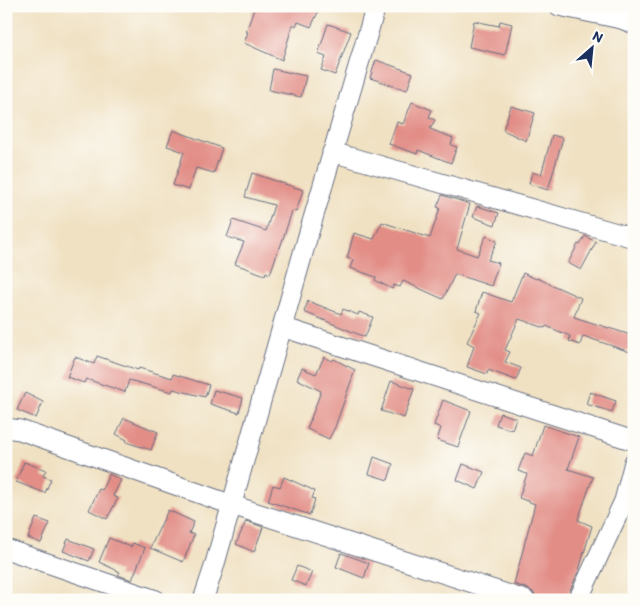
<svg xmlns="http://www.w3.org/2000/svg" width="640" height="606" font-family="Itim,sans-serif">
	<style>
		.building { fill: #e28d86 }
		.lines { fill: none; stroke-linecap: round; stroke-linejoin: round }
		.minor-casing { stroke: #666d81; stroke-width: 21 }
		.minor { stroke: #fff; stroke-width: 19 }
	</style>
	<rect width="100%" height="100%" fill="#fdfcf7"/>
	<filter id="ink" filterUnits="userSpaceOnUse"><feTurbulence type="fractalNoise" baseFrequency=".02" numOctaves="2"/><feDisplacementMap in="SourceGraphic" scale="10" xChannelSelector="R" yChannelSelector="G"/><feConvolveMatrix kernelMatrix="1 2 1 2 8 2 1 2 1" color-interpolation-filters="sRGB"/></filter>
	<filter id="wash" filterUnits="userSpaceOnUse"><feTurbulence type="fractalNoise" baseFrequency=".0096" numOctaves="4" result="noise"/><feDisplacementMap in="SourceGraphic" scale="20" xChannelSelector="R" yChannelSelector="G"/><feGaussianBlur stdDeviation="1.12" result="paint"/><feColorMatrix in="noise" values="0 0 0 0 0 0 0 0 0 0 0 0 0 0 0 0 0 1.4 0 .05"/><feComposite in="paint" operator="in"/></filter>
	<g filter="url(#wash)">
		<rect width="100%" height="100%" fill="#f0e1c2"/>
		<g id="blocks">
			<path class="building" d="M 255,6 L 321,6 L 311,27 L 298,22 L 296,26 L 293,24 L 282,60 L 244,43 L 248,32 L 246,32 Z
				M 474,21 L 499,26 L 500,21 L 512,24 L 505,55 L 469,47 Z
				M 328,24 L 351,32 L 335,75 L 321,70 L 326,57 L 318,54 Z
				M 376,60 L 413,73 L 407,90 L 370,78 Z
				M 273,69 L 306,76 L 301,97 L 269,90 Z
				M 412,102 L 432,110 L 429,117 L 435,120 L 430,129 L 453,138 L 451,145 L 457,147 L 451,163 L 418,150 L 417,154 L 389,144 L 397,122 L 403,124 Z
				M 511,106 L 535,113 L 526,141 L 503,130 Z
				M 173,130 L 222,148 L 214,173 L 196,168 L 189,190 L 173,185 L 184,152 L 167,146 Z
				M 552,135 L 563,138 L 548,190 L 529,184 L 532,172 L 541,175 Z
				M 252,173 L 303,190 L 296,212 L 292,211 L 280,248 L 279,248 L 270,274 L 266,272 L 265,275 L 235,264 L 244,242 L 227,237 L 233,220 L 266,231 L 274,205 L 245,197 Z
				M 442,195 L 470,204 L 457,249 L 477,256 L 486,236 L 497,241 L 488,260 L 499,263 L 491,286 L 455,274 L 443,299 L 403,281 L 400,287 L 394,285 L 392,289 L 375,280 L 376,277 L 350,268 L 353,260 L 347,258 L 354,233 L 374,239 L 382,222 L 430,238 L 440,208 L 437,207 Z
				M 477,206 L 499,213 L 495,225 L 473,217 Z
				M 585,236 L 596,242 L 581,270 L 568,263 L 578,244 L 580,245 Z
				M 523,273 L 536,279 L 537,278 L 581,298 L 574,317 L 634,336 L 630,352 L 583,336 L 580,345 L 569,341 L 570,336 L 546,326 L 545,328 L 519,319 L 505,350 L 510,352 L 505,362 L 521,368 L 516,380 L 488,370 L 487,374 L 467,367 L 474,346 L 467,342 L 481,313 L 476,311 L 482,292 L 511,302 Z
				M 308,301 L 341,314 L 343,309 L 358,315 L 359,312 L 373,317 L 365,337 L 304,312 Z
				M 97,356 L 138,370 L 139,368 L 172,378 L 173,374 L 209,385 L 205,397 L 173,389 L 172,392 L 129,380 L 125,392 L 86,379 L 84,383 L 67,377 L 75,357 L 94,364 Z
				M 324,357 L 332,361 L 334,359 L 355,370 L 335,427 L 329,439 L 307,429 L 321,391 L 297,379 L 302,368 L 316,374 Z
				M 391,381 L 414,389 L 404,418 L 381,411 Z
				M 214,390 L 243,398 L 239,413 L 210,404 Z
				M 590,392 L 616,401 L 612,412 L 586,404 Z
				M 25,393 L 43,402 L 36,418 L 17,410 Z
				M 443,400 L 471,411 L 458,447 L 437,440 L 441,428 L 434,425 Z
				M 500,413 L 516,418 L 512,430 L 496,425 Z
				M 124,418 L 158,432 L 151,450 L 126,442 L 127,440 L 116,434 Z
				M 543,425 L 579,437 L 568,469 L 593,477 L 578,520 L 592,526 L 579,570 L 568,595 L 567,600 L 537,600 L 533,592 L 528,589 L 514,584 L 535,504 L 519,498 L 527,474 L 518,471 L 525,453 L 533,456 Z
				M 374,457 L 393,464 L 388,480 L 369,474 Z
				M 24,462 L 46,470 L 43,476 L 51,479 L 45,493 L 16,482 Z
				M 463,464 L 484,472 L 477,489 L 457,480 Z
				M 109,474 L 121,480 L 113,496 L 118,498 L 107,519 L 89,510 L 99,489 L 102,490 Z
				M 284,477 L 315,491 L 312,498 L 315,499 L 310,515 L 268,501 L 273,485 L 280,487 Z
				M 168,510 L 194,522 L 189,533 L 194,535 L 183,562 L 150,548 Z
				M 36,518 L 50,523 L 41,543 L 28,538 Z
				M 246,521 L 263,527 L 254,552 L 236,544 Z
				M 109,538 L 131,547 L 133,543 L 145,548 L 132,580 L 118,575 L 120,572 L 99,562 Z
				M 68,539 L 94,549 L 89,561 L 63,551 Z
				M 341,553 L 369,563 L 364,578 L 336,567 Z
				M 297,566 L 312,572 L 306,586 L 291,580 Z"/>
		</g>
	</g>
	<g filter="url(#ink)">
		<use href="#blocks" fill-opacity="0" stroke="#666d81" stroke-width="1"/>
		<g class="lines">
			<defs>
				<path id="minor" d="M 559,6 L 621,19 L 634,24
					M 332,152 L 634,238
					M 282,327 L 634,441
					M 6,428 L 20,430 L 232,505 L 525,600
					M 6,549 L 156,600
					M 203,600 L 214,567 L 307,239 L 376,6
					M 578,600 L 624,501 L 634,462"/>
			</defs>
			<use href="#minor" class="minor-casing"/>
			<use href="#minor" class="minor"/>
		</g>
	</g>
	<rect width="640" height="606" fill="none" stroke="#fdfcf7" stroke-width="25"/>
	<g transform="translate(592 48) rotate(27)" stroke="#fdfcf7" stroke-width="4" paint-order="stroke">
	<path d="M0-4L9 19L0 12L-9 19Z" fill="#1b2f5e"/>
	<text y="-8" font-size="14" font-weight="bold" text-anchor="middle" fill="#1b2f5e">N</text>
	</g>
</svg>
